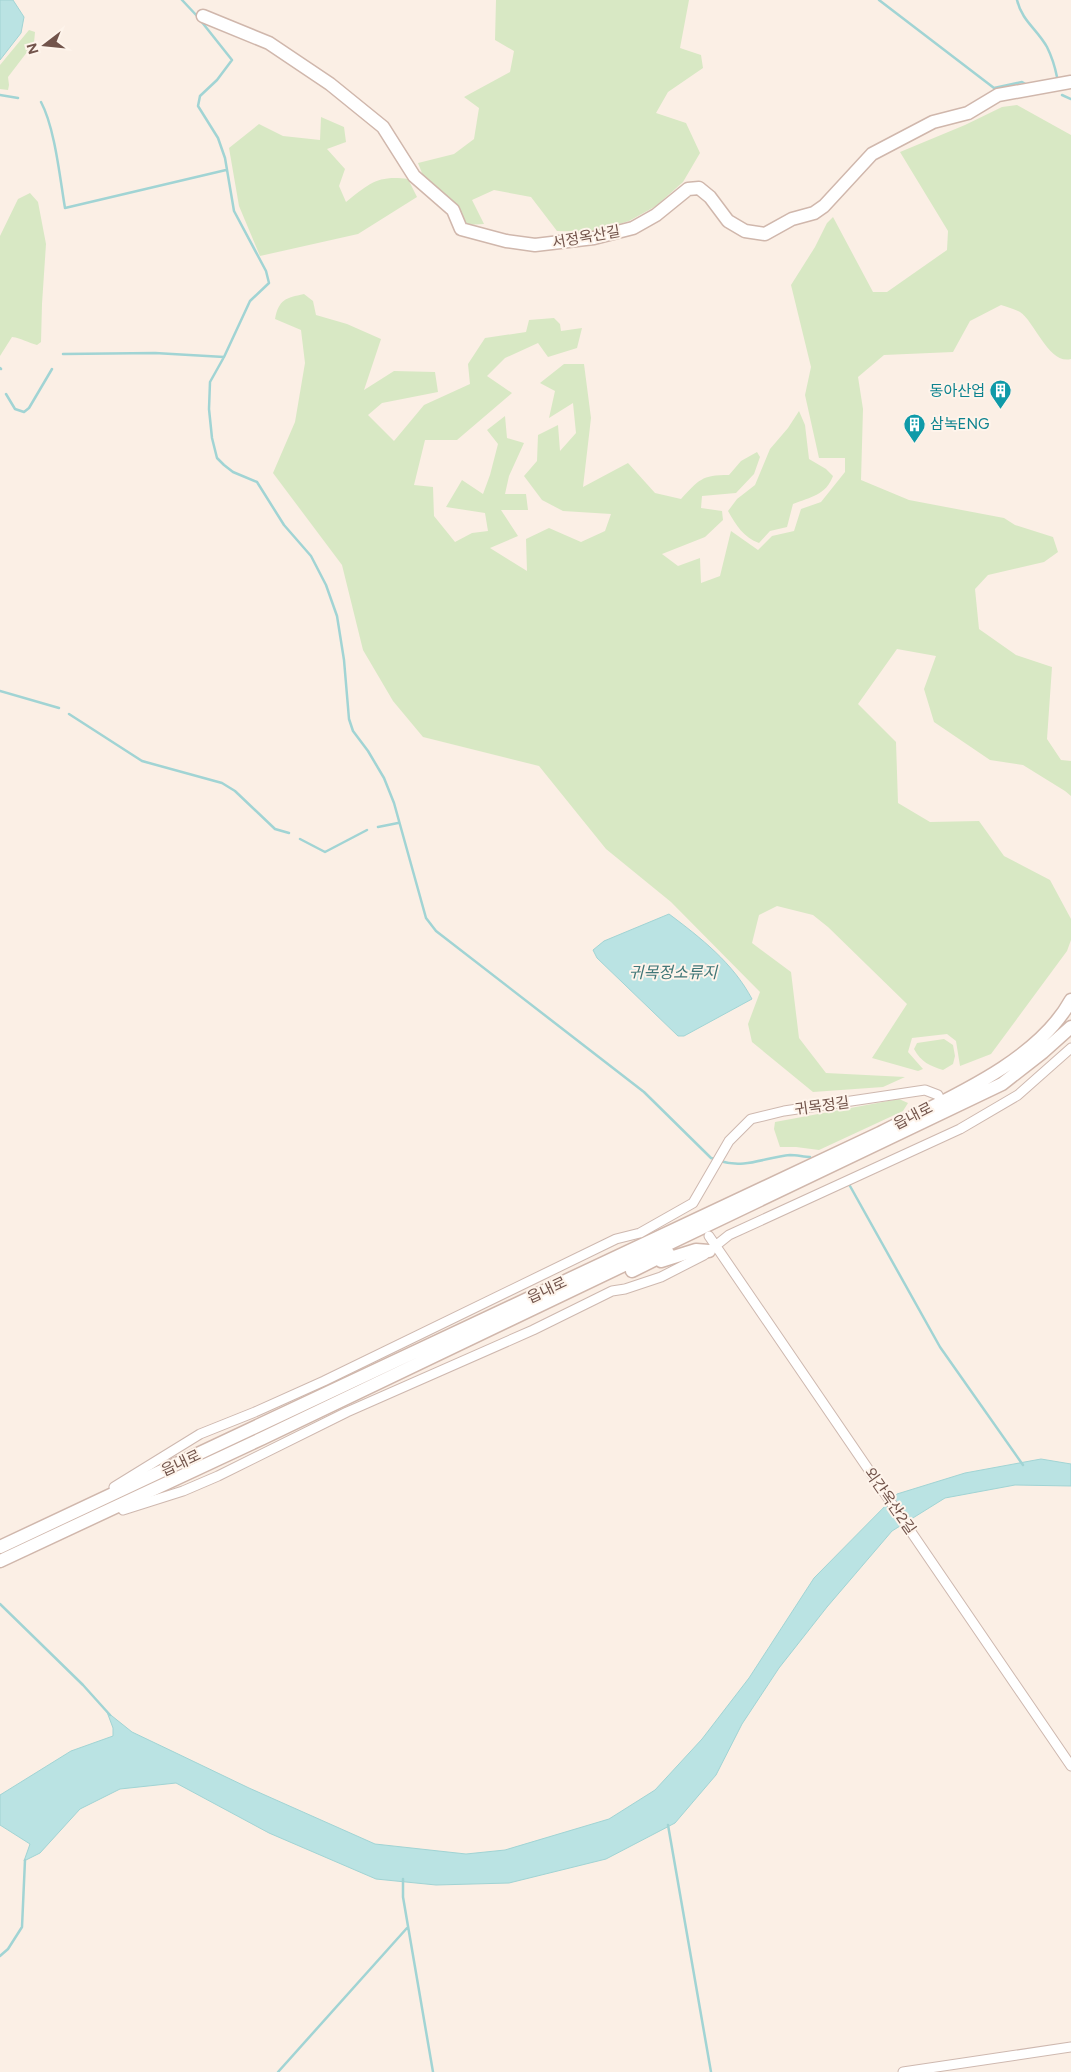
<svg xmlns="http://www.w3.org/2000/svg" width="1071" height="2072" font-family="Figtree,'Noto Sans KR',sans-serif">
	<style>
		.green { fill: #d8e8c4 }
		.water { fill: #bae3e3; stroke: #a1d4d4 }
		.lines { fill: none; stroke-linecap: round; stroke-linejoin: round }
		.stream { stroke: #a1d4d4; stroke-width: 2.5 }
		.street-casing { stroke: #ceb8af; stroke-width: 11 }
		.secondary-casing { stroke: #d0b7ac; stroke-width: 15 }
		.street { stroke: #fff; stroke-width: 9 }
		.secondary { stroke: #fff; stroke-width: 12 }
		.labels { text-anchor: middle; stroke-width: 4; stroke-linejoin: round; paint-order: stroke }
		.street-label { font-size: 15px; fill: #72544b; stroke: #fef4eb }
		.culture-label { font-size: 15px; fill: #0d838f; stroke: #fef4eb; text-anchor: end }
		.water-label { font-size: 16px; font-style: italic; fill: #407677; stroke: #fef4eb }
	</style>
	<rect width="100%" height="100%" fill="#fbefe5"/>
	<path class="green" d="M 496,0 L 689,0 L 680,48 L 701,55 L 703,68 L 668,92 L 656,113 L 686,123 L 700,153 L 683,182 L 656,206 L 629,221 L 592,232 L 557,231 L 531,197 L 494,190 L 472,200 L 484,224 L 465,225 L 456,204 L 424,178 L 418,163 L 454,154 L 474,139 L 479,108 L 464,97 L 510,72 L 514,51 L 495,40 Z
		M 29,30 L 35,32 L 34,43 L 8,77 L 9,85 L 8,90 L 0,89 L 0,65 Z
		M 1017,105 L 1071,135 L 1071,359 C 1049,365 1035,322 1020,312 C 1014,309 1007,307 1001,305 L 970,321 L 953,352 L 884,355 L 858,377 L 863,409 L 861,480 L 909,500 L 1004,518 L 1015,525 L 1053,537 L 1058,552 L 1044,562 L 988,575 L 975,589 L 979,629 L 1016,655 L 1052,667 L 1047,739 L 1061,760 L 1071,761 L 1071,796 L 1065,791 L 1023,765 L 990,760 L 934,722 L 924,689 L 936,656 L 897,649 L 858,704 L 896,742 L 898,803 L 930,822 L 979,821 L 1004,856 L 1050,880 L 1071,919 L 1071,940 L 1067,951 L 991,1054 L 960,1066 L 956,1041 L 947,1034 L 912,1038 L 908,1052 L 923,1069 L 918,1071 L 872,1058 L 907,1004 L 828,927 L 813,915 L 777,906 L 759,915 L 752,943 L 791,972 L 799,1038 L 826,1073 L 905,1077 L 883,1087 L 813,1092 L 752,1042 L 748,1024 L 760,992 L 671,902 L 606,849 L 539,766 L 423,737 L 393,701 L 363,650 L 342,565 L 273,473 L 295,422 L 305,363 L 301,330 L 275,319 C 279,299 286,298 304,294 L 313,301 L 316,315 L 347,324 L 381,339 L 364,390 L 394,371 L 435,372 L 438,392 L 382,403 L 368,415 L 394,441 L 424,405 L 470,384 L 468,364 L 485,338 L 526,332 L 529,320 L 554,318 L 560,324 L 561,331 L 582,328 L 577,348 L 548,357 L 538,343 L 505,358 L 487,376 L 512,393 L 457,440 L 425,440 L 414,485 L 433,487 L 434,516 L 455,542 L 472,533 L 488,531 L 485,513 L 446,507 L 462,480 L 483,494 L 490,475 L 498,444 L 487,430 L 505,416 L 507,438 L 524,443 L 509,476 L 505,494 L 526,494 L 528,510 L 501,510 L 518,536 L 490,548 L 527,571 L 526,539 L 549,528 L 581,542 L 605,531 L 611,514 L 563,511 L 542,500 L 524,476 L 537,461 L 538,435 L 558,425 L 560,451 L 576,433 L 573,403 L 549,418 L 555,391 L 540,383 L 564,364 L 584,364 L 591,418 L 583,487 L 628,463 L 655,493 L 681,499 C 699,480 701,475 729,475 L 741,461 L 757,452 L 760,457 L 754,474 L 736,493 L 702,496 L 701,508 L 722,511 L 723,520 L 705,537 L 662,554 L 678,566 L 700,558 L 701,583 L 720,576 L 731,531 L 758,550 L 772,536 L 794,531 L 801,509 L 821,502 L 845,472 L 845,458 L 819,458 L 805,395 L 811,367 L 791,285 L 815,247 L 827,223 L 833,217 L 873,292 L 887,292 L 947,250 L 948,231 L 900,152 L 965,125 L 1002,107 Z
		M 321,117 L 344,127 L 346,142 L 327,149 L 345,169 L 339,186 L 346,202 C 369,184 377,175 408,179 L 417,197 L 358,234 L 260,256 L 239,206 L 229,148 L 259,124 L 283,136 L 320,140 Z
		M 30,193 L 38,202 L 46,244 L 42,304 L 41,342 L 37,345 C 28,343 22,338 12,337 L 0,356 L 0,236 L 18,199 Z
		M 799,411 L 805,425 L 809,459 L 826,469 L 833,476 C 826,495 811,497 793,504 L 787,527 L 770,531 L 759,543 C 744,538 736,525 728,511 L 737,499 L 755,485 L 770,449 L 788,428 Z
		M 944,1039 L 953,1045 L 955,1056 L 953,1064 L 943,1070 C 930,1066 921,1062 914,1049 L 917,1043 Z
		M 899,1099 L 908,1103 L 903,1111 L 819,1150 L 796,1147 L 780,1147 L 774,1129 L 775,1122 Z"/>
	<path class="water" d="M 0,0 L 13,0 L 24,17 L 21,33 L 0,60 Z
		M 669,914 C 701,938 733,963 752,999 L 684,1036 L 678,1036 L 597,958 L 593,950 L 604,941 Z
		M 1041,1459 L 1071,1464 L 1071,1486 L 1015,1485 L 945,1498 L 892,1531 L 827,1607 L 779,1668 L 742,1724 L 716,1775 L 675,1823 L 606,1859 L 509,1883 L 436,1885 L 376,1879 L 269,1833 L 176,1783 L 120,1789 L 80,1809 L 40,1853 L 24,1861 L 30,1844 L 0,1825 L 0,1795 L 71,1751 L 113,1736 L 113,1728 L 107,1712 L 132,1732 L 176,1753 L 249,1788 L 375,1844 L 466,1854 L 505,1850 L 609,1819 L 655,1790 L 702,1739 L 749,1678 L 814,1578 L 897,1494 L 965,1473 Z"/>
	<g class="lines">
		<path class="stream" d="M 182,0 L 198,17
			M 879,0 L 994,88 L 1022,82 L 1027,85
			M 1017,0 C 1022,21 1037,29 1047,47 C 1052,57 1055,67 1057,77
			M 201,21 L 232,60 L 217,80 L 200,96 L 198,106 L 218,138 L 225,158 L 234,211 L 266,271 L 269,283 L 250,301 L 224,357 L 210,382 L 209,409 L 212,438 L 217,458 L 224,465 L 233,472 L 257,482 L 284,525 L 311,556 L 326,585 L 337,616 L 344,660 L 349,719 L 353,731 L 368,751 L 384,778 L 394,803 L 426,918 L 436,931 L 644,1092 L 711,1158 L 715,1159
			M 0,95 L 18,98
			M 1062,95 L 1071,99
			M 41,102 C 55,128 60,179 65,208 L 226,170
			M 63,354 L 155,353 L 224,357
			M 0,368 L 1,369
			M 6,394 L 15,409 L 24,412 L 29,408 L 52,369
			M 0,691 L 59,708
			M 69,714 L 142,761 L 222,783 L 235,791 L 275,829 L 289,833
			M 378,827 L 398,823
			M 300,839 L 325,852 L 367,830
			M 720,1161 C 745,1169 766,1157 790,1155 C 797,1155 804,1157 810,1157
			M 850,1186 L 940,1347 L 1023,1465
			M 0,1604 L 83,1685 L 110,1715
			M 668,1825 L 711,2072
			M 403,1879 L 403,1897 L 433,2072
			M 0,1956 L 8,1949 L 22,1927 L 25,1860
			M 278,2072 L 407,1928"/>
		<defs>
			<path id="street" d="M 709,1236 L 1071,1766
				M 114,1487 L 200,1434 L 255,1412 L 324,1381 L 616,1239 L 640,1233 L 693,1203 L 729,1141 L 751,1119 L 784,1111 L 925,1090 L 938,1095 L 943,1106
				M 123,1510 L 183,1491 L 218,1476 L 347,1412 L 533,1330 L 612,1291 L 625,1289 L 661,1277 L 704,1255 L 729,1235 L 960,1129 L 1018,1095 L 1071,1048
				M 903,2072 L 1071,2047"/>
			<path id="secondary" d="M 203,16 L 269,43 L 330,84 L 383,127 L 414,176 L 453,210 L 461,229 L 506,241 L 535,245 L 594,238 L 633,228 L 656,215 L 688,189 L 699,188 L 710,197 L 728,221 L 745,231 L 765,234 L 792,219 L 814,213 L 824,206 L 872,154 L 933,122 L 968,113 L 998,95 L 1071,82
				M 661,1261 L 696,1250 L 709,1251
				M 632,1271 L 668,1253
				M 0,1547 L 880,1133 C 942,1101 1036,1064 1071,1000
				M 0,1561 L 263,1438 L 1002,1084 L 1043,1052 L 1071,1027"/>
		</defs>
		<use href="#street" class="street-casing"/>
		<use href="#secondary" class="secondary-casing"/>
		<use href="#street" class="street"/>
		<use href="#secondary" class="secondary"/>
	</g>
	<defs>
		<symbol id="building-pin" viewBox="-11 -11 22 30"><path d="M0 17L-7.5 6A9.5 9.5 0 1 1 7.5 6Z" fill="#0f9aa8" stroke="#fef4eb"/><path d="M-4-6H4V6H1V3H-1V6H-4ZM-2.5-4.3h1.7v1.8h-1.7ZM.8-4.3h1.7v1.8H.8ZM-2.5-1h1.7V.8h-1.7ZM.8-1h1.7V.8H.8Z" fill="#fff"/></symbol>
	</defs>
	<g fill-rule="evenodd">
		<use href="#building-pin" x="988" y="378" width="25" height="34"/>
		<use href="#building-pin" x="902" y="412" width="25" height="34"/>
	</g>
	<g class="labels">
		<g class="street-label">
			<text transform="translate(586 237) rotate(-10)" y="5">서정옥산길</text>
			<text transform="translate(822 1106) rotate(-8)" y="5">귀목정길</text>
			<text transform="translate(913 1116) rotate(-27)" y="5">읍내로</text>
			<text transform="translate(547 1290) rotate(-25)" y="5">읍내로</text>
			<text transform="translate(181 1463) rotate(-25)" y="5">읍내로</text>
			<text transform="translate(890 1501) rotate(55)" y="5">외간옥산2길</text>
		</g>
		<g class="culture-label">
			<text x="985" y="396">동아산업</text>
			<text x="930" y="429" text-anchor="start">삼녹ENG</text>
		</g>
		<g class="water-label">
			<text x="673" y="978">귀목정소류지</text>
		</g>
	</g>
	<g transform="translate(45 45) rotate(254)" stroke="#fef4eb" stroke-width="4" paint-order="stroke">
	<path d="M0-4L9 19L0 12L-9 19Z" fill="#72544b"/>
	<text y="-8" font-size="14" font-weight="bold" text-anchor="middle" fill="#72544b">N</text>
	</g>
</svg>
